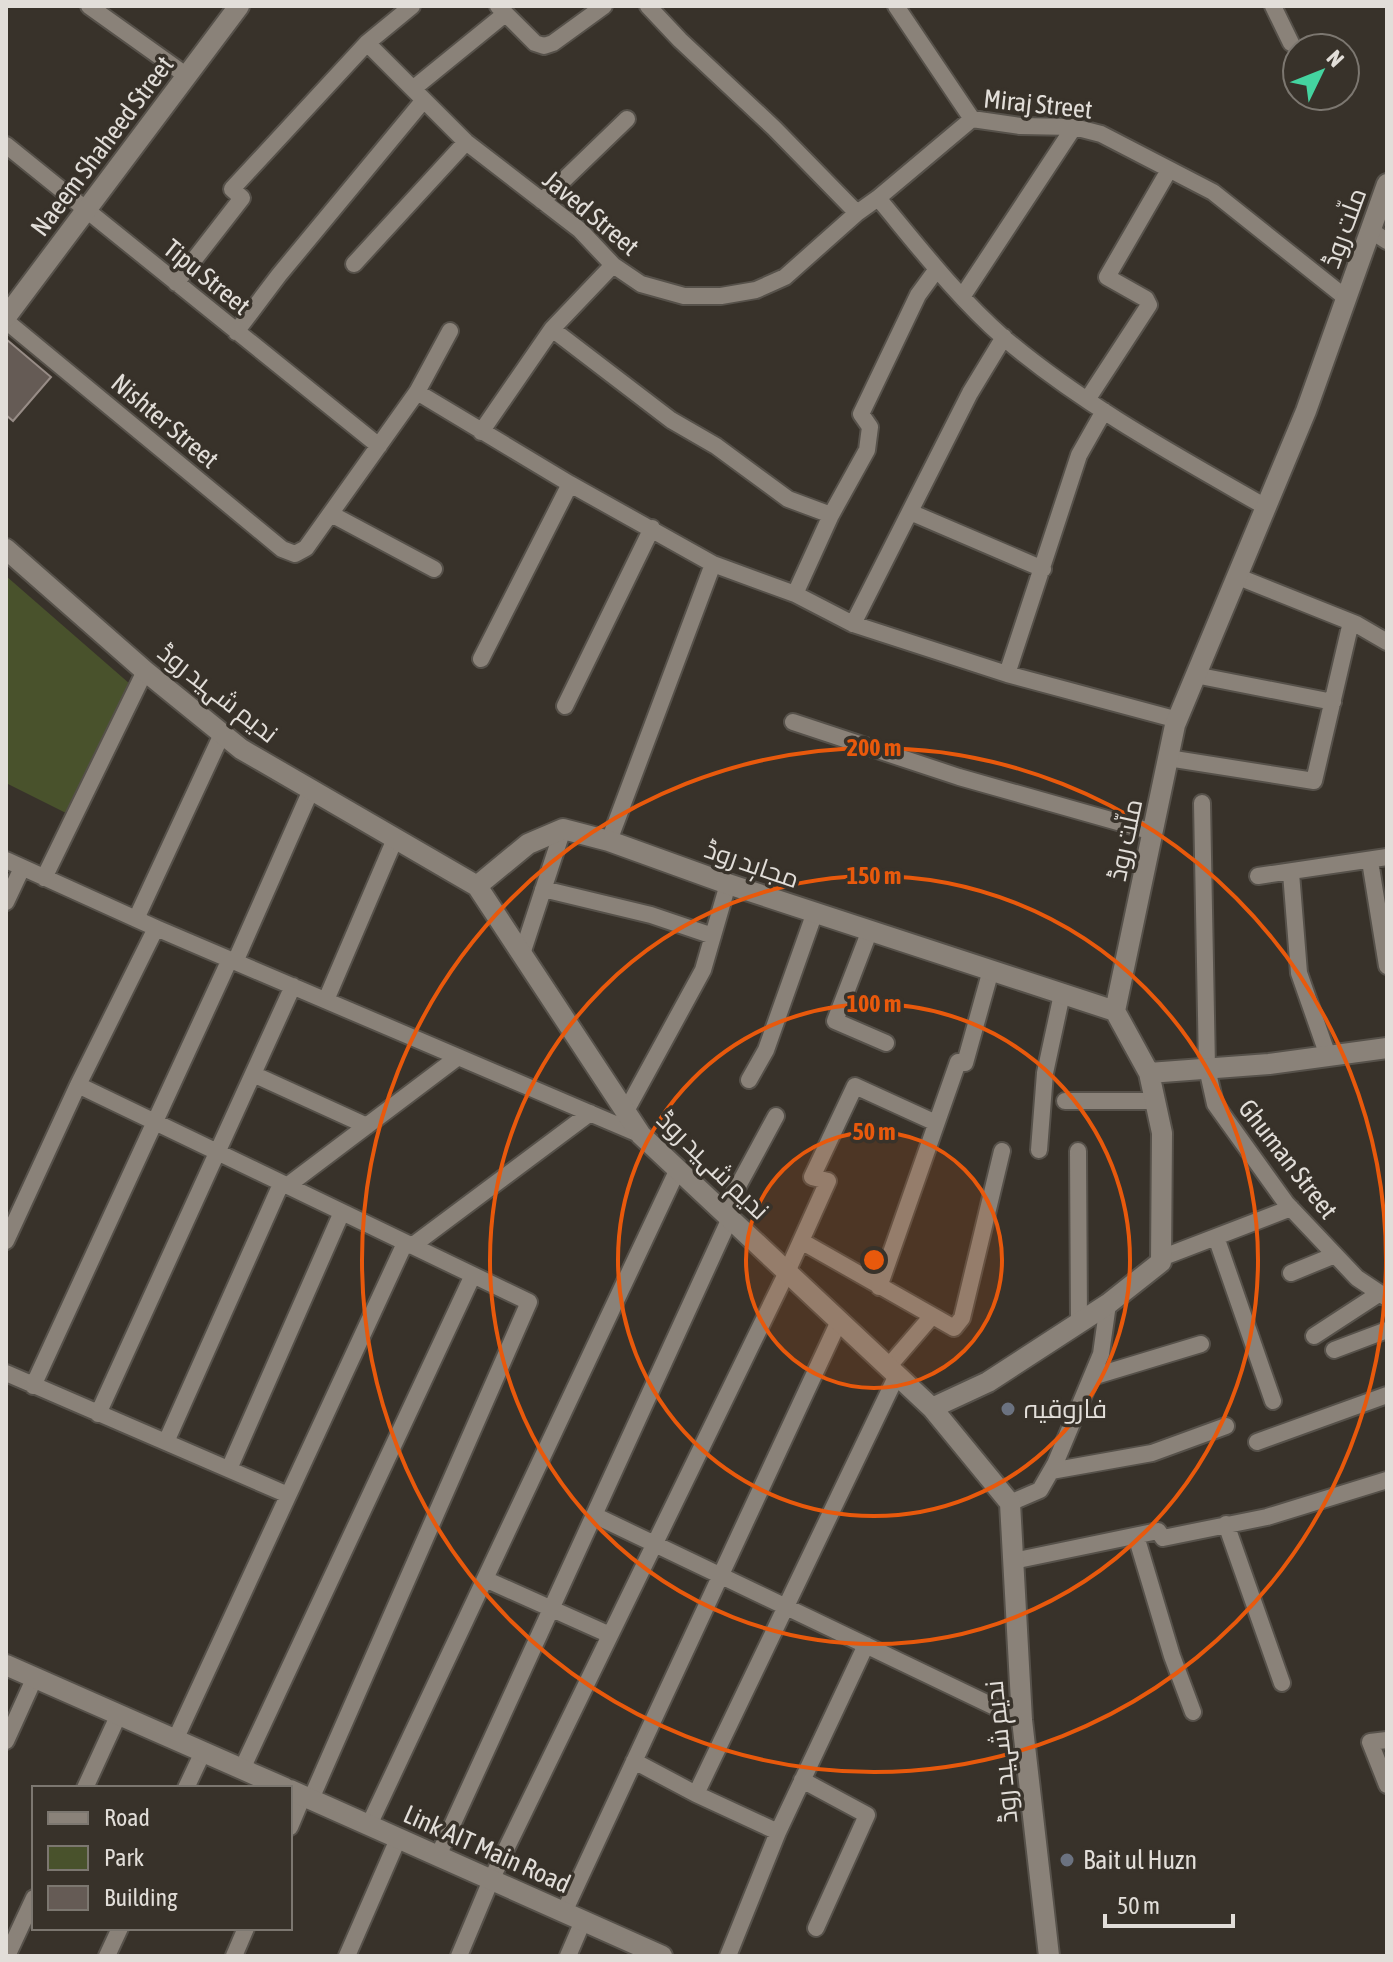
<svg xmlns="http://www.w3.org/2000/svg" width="1393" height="1962" font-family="'Asap Condensed',Cairo,sans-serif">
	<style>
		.green { fill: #49522c }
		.building { fill: #655b55; stroke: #978c86; stroke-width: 2 }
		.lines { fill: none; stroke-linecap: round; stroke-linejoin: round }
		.minor-casing { stroke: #56514a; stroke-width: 20 }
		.tertiary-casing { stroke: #56514a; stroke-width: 24 }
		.minor { stroke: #8a8279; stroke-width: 16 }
		.tertiary { stroke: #8a8279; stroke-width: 20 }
		.ring { fill: none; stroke: #e8590c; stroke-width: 4 }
		.worship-dot { fill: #6b7280; stroke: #38322a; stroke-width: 3 }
		.labels { text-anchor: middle; stroke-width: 7; stroke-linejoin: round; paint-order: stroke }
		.street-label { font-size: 26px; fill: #e2ded9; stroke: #38322a }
		.poi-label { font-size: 26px; fill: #e2ded9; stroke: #38322a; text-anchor: start }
		.centre { fill: #e8590c; stroke: #38322a; stroke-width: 4 }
		.ring-label { font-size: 24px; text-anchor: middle; font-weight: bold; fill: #e8590c; stroke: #38322a; stroke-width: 7; stroke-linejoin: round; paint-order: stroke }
	</style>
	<rect width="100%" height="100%" fill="#38322a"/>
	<path class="green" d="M 6,576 L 138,691 L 70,815 L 6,783 Z"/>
	<path class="building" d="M 6,339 L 51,377 L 13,421 L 6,415 Z"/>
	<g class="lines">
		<defs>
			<path id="minor" d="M 89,6 L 187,76
				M 498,6 L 535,43 L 544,46 L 553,43 L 604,6
				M 648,6 L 680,40 L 774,128 L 857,213
				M 896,6 L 972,119
				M 1273,6 L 1291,43
				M 367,43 L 466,142 L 580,230 L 613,265 L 641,284 L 684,296 L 721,296 L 756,290 L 785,277 L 857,213 L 878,198 L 972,119 L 1020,126 L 1074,127 L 1101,134 L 1213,192 L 1346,298
				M 414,88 L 505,14
				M 6,145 L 379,446
				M 878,198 C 918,246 957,297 1004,338 C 1083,405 1175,455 1264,506
				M 542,201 L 627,119
				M 1370,230 L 1387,241
				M 354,264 L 466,142
				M 176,283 L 242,198 L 232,189 L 367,43 L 412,6
				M 962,297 L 1074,127
				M 6,321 L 282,549 L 295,554 L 306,548 L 417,392 L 450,331
				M 552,329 L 671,420 L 716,446 L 788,499 L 831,515 L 867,450 L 870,427 L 861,414 L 918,295 L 937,269
				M 236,332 L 279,275 L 423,101
				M 417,392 L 570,484 L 713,564 L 795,594 L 853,624 L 1007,674 L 1178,720
				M 1087,400 L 1149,305 L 1146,299 L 1107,277 L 1169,170
				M 481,432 L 552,329 L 613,265
				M 910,512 L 1043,569
				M 331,514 L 434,569
				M 1236,576 L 1356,624 L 1387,642
				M 795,594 L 831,515
				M 853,624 L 970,393 L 1004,337
				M 481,659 L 570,484
				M 1007,674 L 1079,455 L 1104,411
				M 1195,675 L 1333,702
				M 565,706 L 652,528
				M 793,722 L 959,777 L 1153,832
				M 1168,758 L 1314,781 L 1351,622
				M 1202,803 L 1207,1068 L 1215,1104 L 1286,1203 L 1357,1278 L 1387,1298
				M 609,841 L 713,564
				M 6,860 L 156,928 L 641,1135
				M 1370,861 L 1387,966
				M 1291,873 L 1299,973 L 1328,1056
				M 1258,876 L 1387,857
				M 44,878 L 145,671
				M 543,889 L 651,915 L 713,936
				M 6,902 L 22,868
				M 136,919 L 222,734
				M 870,930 L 835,1021 L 886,1043
				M 522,954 L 563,829
				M 235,962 L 311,790
				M 326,1000 L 395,839
				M 253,1074 L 367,1126
				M 749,1080 L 766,1050 L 815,912
				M 78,1085 L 529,1302 L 311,1799
				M 1065,1101 L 1155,1101
				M 626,1111 L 703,970 L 728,884
				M 1039,1150 L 1045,1073 L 1062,994
				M 1078,1151 L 1079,1323
				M 287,1186 L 458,1057
				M 724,1212 L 776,1116
				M 1216,1237 L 1273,1401
				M 6,1241 L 78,1085 L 156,928
				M 801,1241 L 954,1328 L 962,1318 L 1002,1151
				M 412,1246 L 590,1113
				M 1161,1258 L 1291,1208
				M 1291,1273 L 1335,1255
				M 879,1287 L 958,1062 L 965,1063 L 991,970
				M 1314,1336 L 1380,1293
				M 1334,1350 L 1387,1330
				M 888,1367 L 932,1316
				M 6,1373 L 288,1495
				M 1092,1377 L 1201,1344
				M 33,1386 L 230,959
				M 98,1414 L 293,986
				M 166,1442 L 281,1184
				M 1257,1442 L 1387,1395
				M 229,1469 L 342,1212
				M 1051,1471 L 1152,1453 L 1226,1426
				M 1010,1503 L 1040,1490 L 1055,1464 L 1101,1354 L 1108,1304
				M 594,1515 L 1022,1720
				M 1226,1524 L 1282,1683
				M 1136,1536 L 1172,1656 L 1193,1712
				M 1013,1561 L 1158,1531 L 1163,1538 L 1267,1517 L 1387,1480
				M 485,1579 L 610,1635
				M 176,1738 L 405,1243
				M 1387,1740 L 1370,1742 L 1387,1785
				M 6,1741 L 35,1677
				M 634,1761 L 696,1794 L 778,1832
				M 242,1769 L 473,1275
				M 802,1780 L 867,1815 L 816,1928
				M 85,1788 L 119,1714
				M 186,1788 L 203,1752
				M 696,1794 L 897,1375
				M 369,1825 L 678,1169
				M 290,1827 L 303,1796
				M 438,1856 L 730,1218
				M 564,1912 L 839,1321
				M 7,1956 L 34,1898
				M 107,1956 L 120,1928
				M 234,1956 L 246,1928
				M 347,1956 L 398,1839
				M 459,1956 L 491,1880 L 787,1272 L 828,1181 L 812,1177 L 855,1086 L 936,1123
				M 568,1956 L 583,1921
				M 728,1956 L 778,1832 L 866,1645"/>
			<path id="tertiary" d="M 6,317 L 239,6
				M 6,549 L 145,671 L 241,749 L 477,886 L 641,1135 L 932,1408 L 1010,1503 L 1022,1720 L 1049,1956
				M 477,886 L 528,844 L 563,829 L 609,841 L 728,884 L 1115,1011
				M 1149,1073 L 1269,1064 L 1387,1048
				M 932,1408 L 988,1382 L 1108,1304 L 1161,1262 L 1162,1133 L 1149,1073 L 1115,1011 L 1175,725 L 1306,411 L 1387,184
				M 6,1665 L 285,1788
				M 290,1790 L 662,1956"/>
		</defs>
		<use href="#minor" class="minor-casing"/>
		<use href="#tertiary" class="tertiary-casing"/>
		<use href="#minor" class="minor"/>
		<use href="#tertiary" class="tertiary"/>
	</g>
	<circle cx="874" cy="1260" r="128" fill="#e8590c" fill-opacity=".12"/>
	<g class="ring">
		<circle cx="874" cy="1260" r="128"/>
		<circle cx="874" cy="1260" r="256"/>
		<circle cx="874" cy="1260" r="384"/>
		<circle cx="874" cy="1260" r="512"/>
	</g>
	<g class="worship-dot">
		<circle cx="1008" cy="1409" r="8"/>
		<circle cx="1067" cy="1860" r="8"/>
	</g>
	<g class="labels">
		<g class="street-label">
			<text transform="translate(1038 104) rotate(6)" y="9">Miraj Street</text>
			<text transform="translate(102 146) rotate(-53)" y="9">Naeem Shaheed Street</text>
			<text transform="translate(591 213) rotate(40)" y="9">Javed Street</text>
			<text transform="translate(1344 228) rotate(-70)" y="9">ملّت روڈ</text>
			<text transform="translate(207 277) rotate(39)" y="9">Tipu Street</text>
			<text transform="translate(165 421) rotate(40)" y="9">Nishter Street</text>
			<text transform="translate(218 693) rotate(38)" y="9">ندیم شہید روڈ</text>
			<text transform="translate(1125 840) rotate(-78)" y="9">ملّت روڈ</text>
			<text transform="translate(752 864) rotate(19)" y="9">مجاہد روڈ</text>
			<text transform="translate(1288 1159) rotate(52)" y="9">Ghuman Street</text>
			<text transform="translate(713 1165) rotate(44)" y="9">ندیم شہید روڈ</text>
			<text transform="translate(1001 1752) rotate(-96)" y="9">ندیم شہید روڈ</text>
			<text transform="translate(487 1849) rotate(24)" y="9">Link AIT Main Road</text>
		</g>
		<g class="poi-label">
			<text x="1024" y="1418">فاروقیہ</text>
			<text x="1083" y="1869">Bait ul Huzn</text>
		</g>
	</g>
	<circle cx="874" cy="1260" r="12" class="centre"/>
	<g class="ring-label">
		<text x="874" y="756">200 m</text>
		<text x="874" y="884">150 m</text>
		<text x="874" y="1012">100 m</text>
		<text x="874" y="1140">50 m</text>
	</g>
	<rect width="1393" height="1962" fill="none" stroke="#e2ded9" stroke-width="16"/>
	<rect x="32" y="1786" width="260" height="144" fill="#38322a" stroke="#7c7770" stroke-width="2"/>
	<rect x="48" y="1812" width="40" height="12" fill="#8a8279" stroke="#7c7770" stroke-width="2"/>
	<text x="104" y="1826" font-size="24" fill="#e2ded9">Road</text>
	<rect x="48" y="1846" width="40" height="24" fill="#49522c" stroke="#7c7770" stroke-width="2"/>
	<text x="104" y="1866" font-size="24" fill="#e2ded9">Park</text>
	<rect x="48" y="1886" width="40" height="24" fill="#655b55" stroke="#7c7770" stroke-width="2"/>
	<text x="104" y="1906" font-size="24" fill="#e2ded9">Building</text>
	<g transform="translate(1321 72) rotate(47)"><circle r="38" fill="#38322a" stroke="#7c7770" stroke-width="2"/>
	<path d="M0-6L14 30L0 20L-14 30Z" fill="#44d4a0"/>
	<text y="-12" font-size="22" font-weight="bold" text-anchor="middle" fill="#e2ded9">N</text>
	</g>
	<path d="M1105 1914v12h128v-12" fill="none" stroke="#e2ded9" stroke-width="4"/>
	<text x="1117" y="1914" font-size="24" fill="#e2ded9" stroke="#38322a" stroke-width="6" paint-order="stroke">50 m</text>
</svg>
